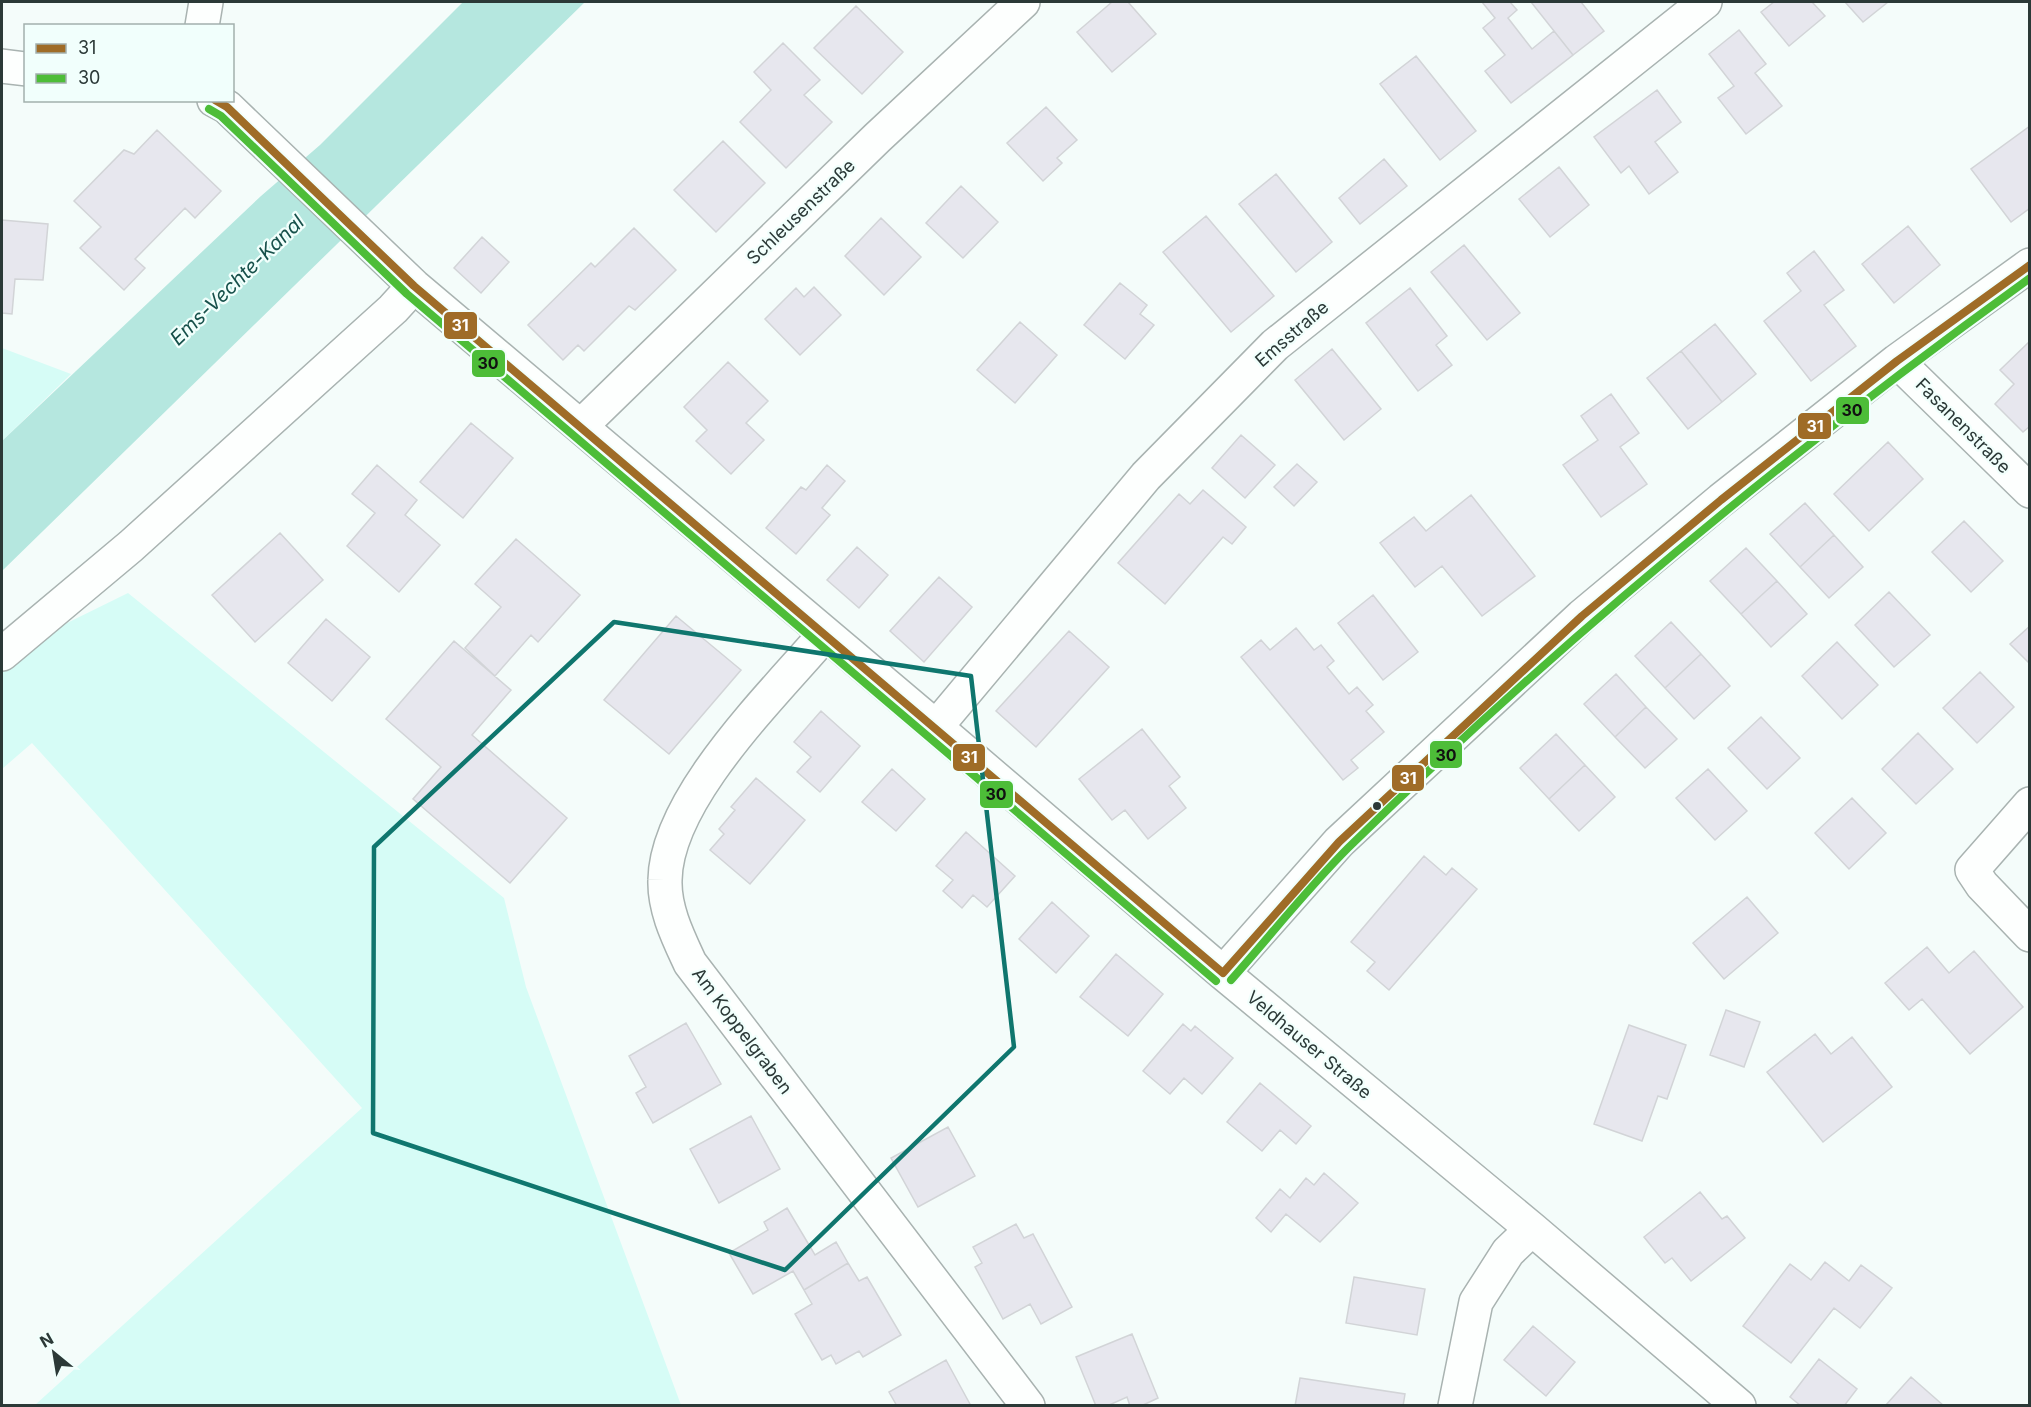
<svg xmlns="http://www.w3.org/2000/svg" width="2031" height="1407" font-family="Inter,sans-serif">
	<style>
		.green { fill: #d6fcf6 }
		.water { fill: #b5e7df }
		.building { fill: #e7e7ee; stroke: #d2d4d7; stroke-width: 1.5 }
		.lines { fill: none; stroke-linecap: round; stroke-linejoin: round }
		.minor-casing { stroke: #a9b3b1; stroke-width: 36 }
		.minor { stroke: #fdfffe; stroke-width: 33 }
		.bus-1-casing { stroke: #f1fffc; stroke-width: 12 }
		.bus-2-casing { stroke: #f1fffc; stroke-width: 12 }
		.bus-1 { stroke: #9f6c27; stroke-width: 8 }
		.bus-2 { stroke: #4dbd38; stroke-width: 8 }
		.marked { fill: none; stroke: #0f766e; stroke-width: 4.5; stroke-linejoin: round }
		.bus-dot { fill: #2b3937; stroke: #f1fffc; stroke-width: 2 }
		.labels { text-anchor: middle; stroke-width: 4.5; stroke-linejoin: round; paint-order: stroke }
		.street-label { font-size: 18px; fill: #2b3937; stroke: #f1fffc }
		.water-label { font-size: 20px; font-style: italic; fill: #17514b; stroke: #f1fffc }
		.line-badge { stroke: #f1fffc; stroke-width: 2 }
		.badge-label { font-size: 16px; text-anchor: middle; font-weight: bold; fill: #fff }
		.pale-badge-label { font-size: 16px; text-anchor: middle; font-weight: bold; fill: #111 }
	</style>
	<rect width="100%" height="100%" fill="#f4fcfa"/>
	<path class="green" d="M 2,348 L 71,374 L 2,441 Z
		M 128,593 L 504,898 L 526,987 L 681,1405 L 35,1405 L 362,1108 L 32,743 L 2,769 L 2,655 Z"/>
	<path class="water" d="M 463,2 L 585,2 L 2,571 L 2,441 L 261,196 L 320,145 Z"/>
	<path class="building" d="M 1112,2 L 1128,2 L 1156,34 L 1112,72 L 1077,32 Z
		M 1482,2 L 1510,2 L 1517,10 L 1508,18 L 1532,49 L 1554,31 L 1573,55 L 1511,103 L 1485,71 L 1505,55 L 1483,28 L 1495,18 Z
		M 1531,2 L 1581,2 L 1604,31 L 1573,55 Z
		M 1774,2 L 1812,2 L 1825,16 L 1789,46 L 1761,12 Z
		M 1845,2 L 1888,2 L 1863,22 Z
		M 856,6 L 903,52 L 862,94 L 814,48 Z
		M 1739,30 L 1766,64 L 1755,73 L 1782,106 L 1746,134 L 1718,98 L 1734,86 L 1709,54 Z
		M 783,43 L 820,80 L 804,95 L 832,122 L 786,168 L 740,122 L 771,90 L 754,72 Z
		M 1416,56 L 1476,131 L 1440,160 L 1380,84 Z
		M 1657,90 L 1681,122 L 1655,142 L 1678,172 L 1649,194 L 1629,166 L 1621,173 L 1594,137 Z
		M 1046,107 L 1077,140 L 1057,158 L 1062,163 L 1043,181 L 1007,143 Z
		M 2030,126 L 2030,208 L 2011,222 L 1971,169 Z
		M 157,130 L 221,191 L 195,218 L 185,208 L 135,259 L 145,268 L 124,290 L 80,248 L 101,227 L 74,201 L 124,150 L 134,154 Z
		M 723,141 L 765,183 L 716,232 L 674,190 Z
		M 1384,159 L 1407,186 L 1360,224 L 1339,198 Z
		M 1559,167 L 1589,205 L 1550,237 L 1519,199 Z
		M 1276,174 L 1332,242 L 1296,272 L 1239,204 Z
		M 961,186 L 998,222 L 963,258 L 926,223 Z
		M 1206,216 L 1274,296 L 1231,332 L 1163,252 Z
		M 881,218 L 921,257 L 884,295 L 845,256 Z
		M 2,220 L 48,224 L 43,280 L 15,279 L 12,314 L 2,313 Z
		M 1908,226 L 1940,265 L 1894,303 L 1862,264 Z
		M 634,228 L 676,270 L 635,310 L 629,306 L 584,351 L 578,345 L 563,360 L 528,325 L 591,263 L 595,267 Z
		M 482,237 L 509,262 L 481,293 L 454,268 Z
		M 1464,245 L 1520,313 L 1487,340 L 1431,272 Z
		M 1814,251 L 1844,290 L 1824,305 L 1856,346 L 1811,381 L 1764,321 L 1801,291 L 1787,273 Z
		M 1120,283 L 1147,305 L 1140,314 L 1154,325 L 1125,359 L 1084,325 Z
		M 814,287 L 841,315 L 800,355 L 765,319 L 796,288 L 804,297 Z
		M 1410,288 L 1447,336 L 1436,345 L 1452,365 L 1418,391 L 1366,323 Z
		M 1020,322 L 1057,355 L 1015,403 L 977,370 Z
		M 1715,324 L 1756,374 L 1722,402 L 1681,351 Z
		M 2030,341 L 2030,426 L 2023,432 L 1995,404 L 2014,384 L 2000,370 Z
		M 1332,349 L 1381,409 L 1344,440 L 1295,380 Z
		M 1681,351 L 1722,402 L 1688,429 L 1647,378 Z
		M 728,362 L 768,401 L 746,423 L 764,440 L 731,474 L 696,441 L 707,430 L 684,407 Z
		M 1611,394 L 1639,433 L 1620,447 L 1647,484 L 1601,517 L 1563,465 L 1598,440 L 1581,416 Z
		M 471,423 L 513,458 L 463,518 L 420,482 Z
		M 1241,435 L 1275,465 L 1245,498 L 1212,468 Z
		M 1888,442 L 1923,479 L 1869,531 L 1834,494 Z
		M 1297,464 L 1317,482 L 1294,506 L 1274,487 Z
		M 377,465 L 417,500 L 405,515 L 440,545 L 399,592 L 347,546 L 375,513 L 352,494 Z
		M 827,465 L 845,481 L 822,508 L 830,515 L 796,554 L 766,528 L 801,487 L 806,490 Z
		M 1203,490 L 1246,527 L 1232,544 L 1223,537 L 1165,604 L 1118,563 L 1179,494 L 1190,504 Z
		M 1471,495 L 1535,576 L 1482,616 L 1442,566 L 1415,587 L 1380,543 L 1414,517 L 1426,531 Z
		M 1805,503 L 1834,535 L 1800,567 L 1770,534 Z
		M 1964,521 L 2003,561 L 1971,592 L 1932,552 Z
		M 280,533 L 323,580 L 255,642 L 212,595 Z
		M 1834,535 L 1863,567 L 1829,598 L 1800,567 Z
		M 516,539 L 580,595 L 538,642 L 531,635 L 495,676 L 465,648 L 501,607 L 475,584 Z
		M 857,547 L 888,575 L 859,608 L 827,580 Z
		M 1746,548 L 1777,581 L 1741,614 L 1710,581 Z
		M 939,577 L 972,607 L 924,662 L 890,631 Z
		M 1777,581 L 1807,614 L 1771,647 L 1741,614 Z
		M 1889,592 L 1930,635 L 1894,667 L 1855,625 Z
		M 1373,595 L 1418,652 L 1383,680 L 1338,623 Z
		M 676,616 L 741,670 L 669,754 L 604,700 Z
		M 326,619 L 370,657 L 332,701 L 288,663 Z
		M 1671,622 L 1701,654 L 1665,688 L 1635,656 Z
		M 2030,626 L 2030,664 L 2010,644 Z
		M 1296,628 L 1314,650 L 1321,645 L 1334,661 L 1327,667 L 1349,694 L 1357,687 L 1373,705 L 1366,711 L 1384,732 L 1351,760 L 1358,768 L 1343,780 L 1241,657 L 1261,640 L 1270,650 Z
		M 1069,631 L 1109,667 L 1036,747 L 996,711 Z
		M 454,641 L 511,690 L 472,735 L 567,818 L 510,883 L 413,799 L 441,767 L 386,719 Z
		M 1837,642 L 1878,685 L 1842,719 L 1802,676 Z
		M 1701,654 L 1730,686 L 1694,719 L 1665,688 Z
		M 1980,672 L 2014,707 L 1977,743 L 1943,708 Z
		M 1616,674 L 1646,707 L 1615,737 L 1584,704 Z
		M 1646,707 L 1677,739 L 1645,768 L 1615,737 Z
		M 821,711 L 860,746 L 820,792 L 797,772 L 811,757 L 794,742 Z
		M 1761,717 L 1800,758 L 1767,789 L 1728,748 Z
		M 1142,729 L 1180,777 L 1169,786 L 1186,808 L 1148,839 L 1125,810 L 1112,820 L 1079,779 Z
		M 1918,733 L 1953,769 L 1916,804 L 1882,769 Z
		M 1556,734 L 1585,765 L 1549,799 L 1520,768 Z
		M 1585,765 L 1615,797 L 1579,831 L 1549,799 Z
		M 892,769 L 925,799 L 896,831 L 862,802 Z
		M 1708,769 L 1747,811 L 1715,840 L 1676,798 Z
		M 756,778 L 805,820 L 750,884 L 710,850 L 724,834 L 719,829 L 735,810 L 731,807 Z
		M 1852,798 L 1886,833 L 1849,869 L 1815,833 Z
		M 966,832 L 1015,876 L 987,907 L 973,895 L 962,908 L 943,891 L 953,880 L 936,866 Z
		M 1424,856 L 1446,875 L 1452,868 L 1477,889 L 1389,990 L 1367,971 L 1375,962 L 1351,942 Z
		M 1747,897 L 1778,933 L 1724,979 L 1693,943 Z
		M 1052,902 L 1089,936 L 1056,973 L 1019,939 Z
		M 1927,947 L 1949,973 L 1974,951 L 2023,1007 L 1970,1054 L 1922,999 L 1909,1010 L 1885,983 Z
		M 1116,954 L 1163,994 L 1128,1036 L 1080,997 Z
		M 1726,1010 L 1760,1022 L 1744,1067 L 1710,1055 Z
		M 686,1023 L 721,1084 L 653,1123 L 636,1093 L 646,1087 L 629,1056 Z
		M 1183,1024 L 1191,1031 L 1195,1026 L 1233,1058 L 1202,1094 L 1184,1078 L 1170,1094 L 1143,1071 Z
		M 1629,1025 L 1686,1045 L 1667,1099 L 1658,1096 L 1642,1141 L 1594,1124 Z
		M 1815,1034 L 1831,1054 L 1852,1037 L 1892,1087 L 1823,1142 L 1767,1072 Z
		M 1260,1083 L 1311,1126 L 1296,1144 L 1280,1130 L 1262,1151 L 1227,1122 Z
		M 751,1116 L 780,1169 L 719,1203 L 690,1149 Z
		M 948,1127 L 975,1176 L 918,1207 L 891,1158 Z
		M 1324,1173 L 1358,1203 L 1320,1242 L 1286,1214 L 1271,1232 L 1256,1218 L 1280,1189 L 1290,1198 L 1306,1178 L 1314,1185 Z
		M 1700,1192 L 1722,1219 L 1727,1216 L 1745,1238 L 1691,1281 L 1672,1258 L 1665,1263 L 1644,1237 Z
		M 787,1208 L 815,1255 L 836,1242 L 848,1263 L 804,1290 L 793,1271 L 753,1294 L 729,1253 L 768,1230 L 764,1222 Z
		M 1016,1224 L 1024,1238 L 1033,1234 L 1072,1307 L 1041,1324 L 1030,1304 L 1003,1319 L 975,1267 L 982,1263 L 973,1247 Z
		M 1825,1262 L 1849,1281 L 1861,1265 L 1892,1288 L 1860,1328 L 1834,1308 L 1791,1363 L 1743,1326 L 1790,1264 L 1811,1280 Z
		M 848,1263 L 859,1281 L 867,1277 L 901,1335 L 863,1357 L 859,1351 L 836,1364 L 831,1355 L 822,1360 L 795,1314 L 812,1304 L 804,1290 Z
		M 1354,1277 L 1425,1289 L 1417,1335 L 1346,1323 Z
		M 1533,1326 L 1575,1362 L 1546,1396 L 1504,1360 Z
		M 1132,1334 L 1158,1398 L 1141,1406 L 1130,1406 L 1127,1397 L 1107,1406 L 1096,1406 L 1076,1357 Z
		M 1819,1359 L 1857,1389 L 1844,1406 L 1801,1406 L 1790,1397 Z
		M 946,1360 L 971,1406 L 897,1406 L 889,1392 Z
		M 1911,1377 L 1944,1406 L 1885,1406 Z
		M 1300,1378 L 1405,1394 L 1403,1406 L 1295,1406 Z"/>
	<g class="lines">
		<defs>
			<path id="minor" d="M 202,26 L 206,2
				M 2,66 L 26,69
				M 214,100 L 227,107 L 414,286 L 936,727 L 1223,973 L 1532,1229 L 1739,1406
				M 1897,361 L 2030,491
				M 582,425 L 877,138 L 1023,2
				M 825,634 C 774,694 666,798 665,880 C 664,909 678,937 690,963 L 1028,1406
				M 2,654 L 131,546 L 393,309 L 414,286
				M 936,727 L 1146,476 L 1275,345 L 1705,2
				M 2030,804 L 1972,870 L 1982,885 L 2030,935
				M 1223,973 L 1339,842 L 1582,616 L 1721,500 L 1897,361 L 2030,265
				M 1455,1406 L 1476,1302 L 1508,1252 L 1532,1229"/>
		</defs>
		<use href="#minor" class="minor-casing"/>
		<use href="#minor" class="minor"/>
		<defs>
			<path id="bus-1" d="M 215,100 L 227,107 L 414,286 L 1223,973
				M 1223,973 L 1339,842 L 1582,616 L 1721,500 L 1897,361 L 2030,265"/>
			<path id="bus-2" d="M 209,109 L 221,116 L 407,294 L 1216,981
				M 1231,980 C 1270,936 1307,889 1348,848 C 1560,640 1789,452 2030,278"/>
		</defs>
		<use href="#bus-1" class="bus-1-casing"/>
		<use href="#bus-2" class="bus-2-casing"/>
		<use href="#bus-1" class="bus-1"/>
		<use href="#bus-2" class="bus-2"/>
	</g>
	<path class="marked" d="M 614,622 L 971,676 L 1014,1047 L 785,1270 L 373,1133 L 374,847 Z"/>
	<circle class="bus-dot" cx="1377" cy="806" r="5"/>
	<g class="labels">
		<g class="street-label">
			<text transform="translate(801 212) rotate(-44)" y="6">Schleusenstraße</text>
			<text transform="translate(1292 334) rotate(-41)" y="6">Emsstraße</text>
			<text transform="translate(1963 426) rotate(45)" y="6">Fasanenstraße</text>
			<text transform="translate(742 1031) rotate(53)" y="6">Am Koppelgraben</text>
			<text transform="translate(1309 1045) rotate(40)" y="6">Veldhauser Straße</text>
		</g>
		<g class="water-label">
			<text transform="translate(237 280) rotate(-44)" y="7">Ems-Vechte-Kanal</text>
		</g>
	</g>
	<g class="line-badge">
		<rect x="443" y="311" width="35" height="29" rx="6" fill="#9f6c27"/>
		<rect x="471" y="349" width="35" height="29" rx="6" fill="#4dbd38"/>
		<rect x="1835" y="396" width="35" height="29" rx="6" fill="#4dbd38"/>
		<rect x="1797" y="412" width="35" height="28" rx="6" fill="#9f6c27"/>
		<rect x="1429" y="740" width="34" height="29" rx="6" fill="#4dbd38"/>
		<rect x="952" y="743" width="34" height="29" rx="6" fill="#9f6c27"/>
		<rect x="1391" y="764" width="34" height="28" rx="6" fill="#9f6c27"/>
		<rect x="979" y="780" width="35" height="29" rx="6" fill="#4dbd38"/>
	</g>
	<g class="badge-label">
		<text x="460" y="331">31</text>
		<text x="1815" y="432">31</text>
		<text x="969" y="763">31</text>
		<text x="1408" y="784">31</text>
	</g>
	<g class="pale-badge-label">
		<text x="488" y="369">30</text>
		<text x="1852" y="416">30</text>
		<text x="1446" y="761">30</text>
		<text x="996" y="800">30</text>
	</g>
	<rect width="2031" height="1407" fill="none" stroke="#2b3937" stroke-width="6"/>
	<rect x="24" y="24" width="210" height="78" fill="#f1fffc" stroke="#a2b0ad" stroke-width="1.5"/>
	<rect x="36" y="44" width="30" height="9" fill="#9f6c27" stroke="#a2b0ad" stroke-width="1.5"/>
	<text x="78" y="54" font-size="18" fill="#2b3937">31</text>
	<rect x="36" y="74" width="30" height="9" fill="#4dbd38" stroke="#a2b0ad" stroke-width="1.5"/>
	<text x="78" y="84" font-size="18" fill="#2b3937">30</text>
	<g transform="translate(54 1353) rotate(330)" stroke="#f1fffc" stroke-width="4.5" paint-order="stroke">
	<path d="M0-4.5L10 22L0 15L-10 22Z" fill="#2b3937"/>
	<text y="-9" font-size="16" font-weight="bold" text-anchor="middle" fill="#2b3937">N</text>
	</g>
</svg>
